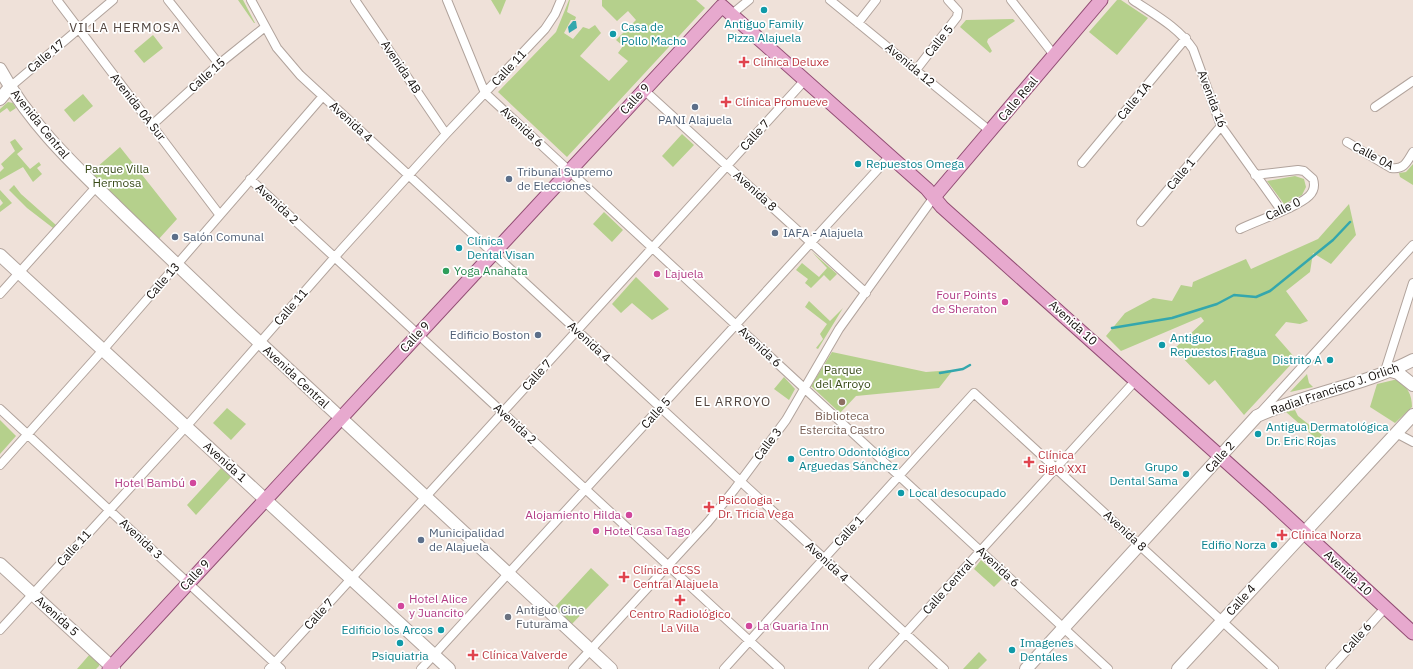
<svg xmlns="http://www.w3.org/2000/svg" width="1413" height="669" font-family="'IBM Plex Sans',sans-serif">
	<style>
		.green { fill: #b5d08c }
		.water { fill: #34a7ad }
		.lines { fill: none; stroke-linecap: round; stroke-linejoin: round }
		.stream { stroke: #34a7ad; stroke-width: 2.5 }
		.street-casing { stroke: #b1a39c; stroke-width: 10 }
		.secondary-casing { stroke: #b1a39c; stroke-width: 14 }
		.primary-casing { stroke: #924d74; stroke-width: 15 }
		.street { stroke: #fff; stroke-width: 8 }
		.secondary { stroke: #fff; stroke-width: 12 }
		.primary { stroke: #e7a9ce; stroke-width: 13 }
		.culture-dot { fill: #0f9aa8; stroke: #fff; stroke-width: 1.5 }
		.health-dot { fill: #e0444e; stroke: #fff; stroke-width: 1.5 }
		.service-dot { fill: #5c6f8a; stroke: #fff; stroke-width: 1.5 }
		.leisure-dot { fill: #2e9e5b; stroke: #fff; stroke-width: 1.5 }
		.hotel-dot { fill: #d1479c; stroke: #fff; stroke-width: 1.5 }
		.education-dot { fill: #8d6e63; stroke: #fff; stroke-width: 1.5 }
		.worship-dot { fill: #6b7280; stroke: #fff; stroke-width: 1.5 }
		.labels { text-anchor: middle; stroke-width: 3.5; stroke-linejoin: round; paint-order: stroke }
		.culture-label { font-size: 12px; fill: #0d838f; stroke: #fff; text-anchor: start }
		.street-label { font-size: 12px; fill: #120d0a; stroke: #fff }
		.health-label { font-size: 12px; fill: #be3a42; stroke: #fff; text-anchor: start }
		.service-label { font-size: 12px; fill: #4e5e75; stroke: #fff; text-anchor: start }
		.park-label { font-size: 12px; fill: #374916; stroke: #fff }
		.leisure-label { font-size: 12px; fill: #27864d; stroke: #fff; text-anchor: start }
		.hotel-label { font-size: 12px; fill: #b23c85; stroke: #fff; text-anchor: start }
		.education-label { font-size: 12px; fill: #785e54; stroke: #fff }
		.worship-label { font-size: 12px; fill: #5b616d; stroke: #fff; text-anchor: start }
		.neighbourhood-label { font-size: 13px; letter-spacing: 1px; fill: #524640; stroke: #fff }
	</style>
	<rect width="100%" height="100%" fill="#efe1d9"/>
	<path class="green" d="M 238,0 L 243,0 L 255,23 L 254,23 Z
		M 491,0 L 506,0 L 500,15 Z
		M 569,0 L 570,0 L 567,12 L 576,17 L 575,20 L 571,20 L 564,33 L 573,39 L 583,27 L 589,29 L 595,25 L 601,33 L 580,56 L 609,81 L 628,61 L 618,53 L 623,46 L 616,40 L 636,20 L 628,11 L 617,21 L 602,6 L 602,0 L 696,0 L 705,8 L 567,157 L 498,92 L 556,32 Z
		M 1117,0 L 1121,0 L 1148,18 L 1117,55 L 1089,32 Z
		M 1013,19 L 1015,21 L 988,39 L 987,42 L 992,51 L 990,53 L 960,27 L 966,20 Z
		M 153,35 L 163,48 L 144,63 L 134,51 Z
		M 83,94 L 93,106 L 74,122 L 64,110 Z
		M 8,102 L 13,103 L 16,108 L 10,112 L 7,108 L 0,113 L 0,109 Z
		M 682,134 L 694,145 L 673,167 L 662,156 Z
		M 15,139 L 23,149 L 17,154 L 30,169 L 39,162 L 41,165 L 37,168 L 42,174 L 33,182 L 23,167 L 0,180 L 0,172 L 4,168 L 1,164 L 15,151 L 10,142 Z
		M 120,147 L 177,219 L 157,241 L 88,175 Z
		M 1413,164 L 1413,185 L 1400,177 L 1399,173 L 1406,172 Z
		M 1295,176 L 1304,179 L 1306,187 L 1302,195 L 1284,204 L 1267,181 Z
		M 14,185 L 21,194 L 56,225 L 53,228 L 27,208 L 9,190 Z
		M 0,190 L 12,203 L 0,212 L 0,206 L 3,203 L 0,199 Z
		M 1349,204 L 1356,235 L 1331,264 L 1313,253 L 1310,272 L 1286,291 L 1308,321 L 1300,324 L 1286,322 L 1275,335 L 1296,359 L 1244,415 L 1215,380 L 1209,385 L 1174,349 L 1204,321 L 1201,317 L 1121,351 L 1106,336 L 1125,313 L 1153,298 L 1172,301 L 1181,285 L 1192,287 L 1193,282 L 1246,259 L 1251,269 L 1318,239 Z
		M 604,212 L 623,230 L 612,242 L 593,224 Z
		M 812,252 L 837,274 L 830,281 L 824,275 L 811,288 L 805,283 L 808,279 L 796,270 L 802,263 L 819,277 L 827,268 Z
		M 636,277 L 669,309 L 652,320 L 632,303 L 621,313 L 612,304 Z
		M 809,301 L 830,321 L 843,308 L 818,349 L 816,348 L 823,339 L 820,334 L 827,324 L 805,307 Z
		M 832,352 L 926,372 L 953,370 L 939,388 L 856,396 L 840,413 L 811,386 Z
		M 1307,374 L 1309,383 L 1313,387 L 1290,392 Z
		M 784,377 L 795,389 L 789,400 L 774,389 Z
		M 1398,379 C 1407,387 1412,394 1412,407 L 1395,423 L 1370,407 L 1377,384 Z
		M 227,408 L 246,424 L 231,440 L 213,423 Z
		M 1295,410 L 1298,416 L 1326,438 L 1321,443 L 1286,412 Z
		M 0,420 L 16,436 L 0,454 Z
		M 221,468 L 231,477 L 196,515 L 187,505 Z
		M 981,560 L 1002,579 L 994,587 L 974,569 Z
		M 591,568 L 609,585 L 572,624 L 554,608 Z
		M 979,652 L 987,660 L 978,669 L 963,669 Z
		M 90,654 L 99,663 L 99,666 L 96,669 L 77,669 Z"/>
	<path class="water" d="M 573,21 L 576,21 L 577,28 L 569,33 L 568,27 Z"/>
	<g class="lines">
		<path class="stream" d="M 1112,328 L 1172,318 L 1217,304 L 1234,295 L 1256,297 L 1270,291 L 1333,240 L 1350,222
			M 940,373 L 963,369 L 970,365"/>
		<defs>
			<path id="street" d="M 57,0 L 219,214
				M 168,0 L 219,64
				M 251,0 L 277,48 L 300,75 L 944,669
				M 355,0 L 446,134
				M 447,0 L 485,93 L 1108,669
				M 830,0 L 990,131
				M 1011,0 L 1054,55
				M 1133,0 C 1155,15 1178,27 1193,49 L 1221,126 L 1281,210
				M 732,14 L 749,0
				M 858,23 L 876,0
				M 916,70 L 957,17 L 958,11 L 948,0
				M 10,87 L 113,0
				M 644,90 L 866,293
				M 1375,107 L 1413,81
				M 152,125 L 219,64 L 265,27
				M 1347,142 L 1391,168 C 1404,170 1407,162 1413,152
				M 1082,163 L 1186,38
				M 250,179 L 780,669
				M 1141,222 L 1221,126
				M 1240,229 C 1256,221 1298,207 1309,196 C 1314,191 1315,185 1313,179 L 1304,171 L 1298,170 L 1255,175
				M 0,294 L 96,187
				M 1384,374 L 1413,283
				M 0,409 L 281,669
				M 1260,413 L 1413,245
				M 1396,433 L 1413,442
				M 0,465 L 103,350 L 323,96
				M 0,630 L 192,420 L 341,250 L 446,134 L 545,29 L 555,14 L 561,0
				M 269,669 L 805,80
				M 421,669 L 890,156
				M 573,669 L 708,522 L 734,490 L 786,420 L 839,329 L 934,197
				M 724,669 L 974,393 L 1274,669
				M 873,669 L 1136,380
				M 1330,669 L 1385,608"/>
			<path id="secondary" d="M 0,69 C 29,123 73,164 116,206 C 154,243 193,280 232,317 C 358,434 485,551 611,669
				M 0,99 L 10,87
				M 0,255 L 449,669
				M 1391,371 L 1398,373 L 1413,385
				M 0,564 L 114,669
				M 1026,669 L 1257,416 C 1307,393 1363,386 1413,360
				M 1178,669 L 1413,415"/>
			<path id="primary" d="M 934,197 L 1101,0
				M 109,669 L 722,6 L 927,189 L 942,207 L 1271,502 L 1413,633"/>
		</defs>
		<use href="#street" class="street-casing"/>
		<use href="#secondary" class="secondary-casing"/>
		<use href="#primary" class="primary-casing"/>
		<use href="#street" class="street"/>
		<use href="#secondary" class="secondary"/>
		<use href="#primary" class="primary"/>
	</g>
	<g class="culture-dot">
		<circle cx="764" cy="10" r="4"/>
		<circle cx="613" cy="34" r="4"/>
		<circle cx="858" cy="164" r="4"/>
		<circle cx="459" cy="248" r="4"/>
		<circle cx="1162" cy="345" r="4"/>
		<circle cx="1330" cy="360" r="4"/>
		<circle cx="1258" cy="434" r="4"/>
		<circle cx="791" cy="459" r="4"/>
		<circle cx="1186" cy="474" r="4"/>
		<circle cx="901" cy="493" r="4"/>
		<circle cx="1274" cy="545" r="4"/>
		<circle cx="441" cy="630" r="4"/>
		<circle cx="400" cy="643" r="4"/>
		<circle cx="1012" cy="650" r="4"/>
	</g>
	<g class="health-dot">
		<path d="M742 56h4v4h4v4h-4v4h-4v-4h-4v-4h4z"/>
		<path d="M724 96h4v4h4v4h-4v4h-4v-4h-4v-4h4z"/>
		<path d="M1027 456h4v4h4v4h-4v4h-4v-4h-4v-4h4z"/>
		<path d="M707 501h4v4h4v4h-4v4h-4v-4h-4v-4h4z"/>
		<path d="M1280 529h4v4h4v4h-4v4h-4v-4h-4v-4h4z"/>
		<path d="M622 571h4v4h4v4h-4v4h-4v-4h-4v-4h4z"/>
		<path d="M678 594h4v4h4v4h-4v4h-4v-4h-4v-4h4z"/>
		<path d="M471 649h4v4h4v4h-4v4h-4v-4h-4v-4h4z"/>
	</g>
	<g class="service-dot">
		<circle cx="695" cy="107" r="4"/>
		<circle cx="509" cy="179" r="4"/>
		<circle cx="775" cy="233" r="4"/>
		<circle cx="175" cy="237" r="4"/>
		<circle cx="538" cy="335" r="4"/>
		<circle cx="421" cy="540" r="4"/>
	</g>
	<circle class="leisure-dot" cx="446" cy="271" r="4"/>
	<g class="hotel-dot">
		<circle cx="657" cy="274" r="4"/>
		<circle cx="1005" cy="302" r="4"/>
		<circle cx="193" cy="483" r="4"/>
		<circle cx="629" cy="515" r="4"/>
		<circle cx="596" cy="531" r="4"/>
		<circle cx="401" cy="606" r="4"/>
		<circle cx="749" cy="626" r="4"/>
	</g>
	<circle class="education-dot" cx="842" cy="402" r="4"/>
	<circle class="worship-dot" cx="508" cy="617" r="4"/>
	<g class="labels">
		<g class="culture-label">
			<text x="764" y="28" text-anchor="middle">Antiguo Family<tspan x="764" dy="14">Pizza Alajuela</tspan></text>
			<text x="621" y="31">Casa de<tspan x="621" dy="14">Pollo Macho</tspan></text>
			<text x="866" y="168">Repuestos Omega</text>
			<text x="467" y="245">Clínica<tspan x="467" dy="14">Dental Visan</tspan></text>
			<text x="1170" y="342">Antiguo<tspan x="1170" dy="14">Repuestos Fragua</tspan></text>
			<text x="1322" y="364" text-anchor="end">Distrito A</text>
			<text x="1266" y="431">Antigua Dermatológica<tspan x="1266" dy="14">Dr. Eric Rojas</tspan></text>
			<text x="799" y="456">Centro Odontológico<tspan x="799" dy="14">Arguedas Sánchez</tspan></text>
			<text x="1178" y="471" text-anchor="end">Grupo<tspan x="1178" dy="14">Dental Sama</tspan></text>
			<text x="909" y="497">Local desocupado</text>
			<text x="1266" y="549" text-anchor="end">Edifio Norza</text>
			<text x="433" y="634" text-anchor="end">Edificio los Arcos</text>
			<text x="1020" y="647">Imagenes<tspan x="1020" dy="14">Dentales</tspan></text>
			<text x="400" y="660" text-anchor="middle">Psiquiatria</text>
		</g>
		<g class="street-label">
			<text transform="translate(939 41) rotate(-51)" y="4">Calle 5</text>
			<text transform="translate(46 56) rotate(-40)" y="4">Calle 17</text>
			<text transform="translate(910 65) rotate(40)" y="4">Avenida 12</text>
			<text transform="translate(401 67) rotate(56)" y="4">Avenida 4B</text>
			<text transform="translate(509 68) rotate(-47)" y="4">Calle 11</text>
			<text transform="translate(207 75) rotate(-42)" y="4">Calle 15</text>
			<text transform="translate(635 99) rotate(-47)" y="4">Calle 9</text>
			<text transform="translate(1018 99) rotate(-50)" y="4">Calle Real</text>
			<text transform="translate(1212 99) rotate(69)" y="4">Avenida 16</text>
			<text transform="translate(1134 101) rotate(-50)" y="4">Calle 1A</text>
			<text transform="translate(138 107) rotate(52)" y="4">Avenida 0A Sur</text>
			<text transform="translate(351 122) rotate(43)" y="4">Avenida 4</text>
			<text transform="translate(40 124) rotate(51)" y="4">Avenida Central</text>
			<text transform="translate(522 127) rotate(43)" y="4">Avenida 6</text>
			<text transform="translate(755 135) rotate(-48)" y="4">Calle 7</text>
			<text transform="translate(1373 156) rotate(28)" y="4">Calle 0A</text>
			<text transform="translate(1181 174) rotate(-50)" y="4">Calle 1</text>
			<text transform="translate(755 191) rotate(42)" y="4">Avenida 8</text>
			<text transform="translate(277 204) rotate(43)" y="4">Avenida 2</text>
			<text transform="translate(1283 209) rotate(-25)" y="4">Calle 0</text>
			<text transform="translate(163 281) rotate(-49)" y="4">Calle 13</text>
			<text transform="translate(291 307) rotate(-49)" y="4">Calle 11</text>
			<text transform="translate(1073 323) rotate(42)" y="4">Avenida 10</text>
			<text transform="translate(415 337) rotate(-47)" y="4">Calle 9</text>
			<text transform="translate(589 342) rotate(43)" y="4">Avenida 4</text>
			<text transform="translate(760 347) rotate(43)" y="4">Avenida 6</text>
			<text transform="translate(537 375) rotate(-48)" y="4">Calle 7</text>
			<text transform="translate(296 377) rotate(43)" y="4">Avenida Central</text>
			<text transform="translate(1335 389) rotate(-19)" y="4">Radial Francisco J. Orlich</text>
			<text transform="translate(656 413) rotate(-48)" y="4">Calle 5</text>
			<text transform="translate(515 424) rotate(43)" y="4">Avenida 2</text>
			<text transform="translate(768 444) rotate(-53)" y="4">Calle 3</text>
			<text transform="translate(1220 457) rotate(-48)" y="4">Calle 2</text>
			<text transform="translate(225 462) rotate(42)" y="4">Avenida 1</text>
			<text transform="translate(849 531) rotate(-47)" y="4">Calle 1</text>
			<text transform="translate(1125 531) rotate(43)" y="4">Avenida 8</text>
			<text transform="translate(141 539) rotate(43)" y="4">Avenida 3</text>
			<text transform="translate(74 548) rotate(-48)" y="4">Calle 11</text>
			<text transform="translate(827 562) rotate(43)" y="4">Avenida 4</text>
			<text transform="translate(998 567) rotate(43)" y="4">Avenida 6</text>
			<text transform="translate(1348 573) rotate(43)" y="4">Avenida 10</text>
			<text transform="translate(195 575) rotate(-47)" y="4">Calle 9</text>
			<text transform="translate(948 587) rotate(-48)" y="4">Calle Central</text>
			<text transform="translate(1241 600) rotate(-48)" y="4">Calle 4</text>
			<text transform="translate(319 614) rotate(-48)" y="4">Calle 7</text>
			<text transform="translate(57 616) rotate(42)" y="4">Avenida 5</text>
			<text transform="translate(1357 638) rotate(-48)" y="4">Calle 6</text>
		</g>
		<g class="health-label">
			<text x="753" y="66">Clínica Deluxe</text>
			<text x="735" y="106">Clínica Promueve</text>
			<text x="1038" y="459">Clínica<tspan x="1038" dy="14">Siglo XXI</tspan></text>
			<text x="718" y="504">Psicologia -<tspan x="718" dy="14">Dr. Tricia Vega</tspan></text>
			<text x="1291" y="539">Clínica Norza</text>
			<text x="633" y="574">Clínica CCSS<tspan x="633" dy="14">Central Alajuela</tspan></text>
			<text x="680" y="618" text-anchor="middle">Centro Radiológico<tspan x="680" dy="14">La Villa</tspan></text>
			<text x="482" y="659">Clínica Valverde</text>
		</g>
		<g class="service-label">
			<text x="695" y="124" text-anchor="middle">PANI Alajuela</text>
			<text x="517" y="176">Tribunal Supremo<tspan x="517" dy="14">de Elecciones</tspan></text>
			<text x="783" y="237">IAFA - Alajuela</text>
			<text x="183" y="241">Salón Comunal</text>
			<text x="530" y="339" text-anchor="end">Edificio Boston</text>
			<text x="429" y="537">Municipalidad<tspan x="429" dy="14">de Alajuela</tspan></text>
		</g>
		<g class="park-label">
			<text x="117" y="173">Parque Villa<tspan x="117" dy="14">Hermosa</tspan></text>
			<text x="843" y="374">Parque<tspan x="843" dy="14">del Arroyo</tspan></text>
		</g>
		<g class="leisure-label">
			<text x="454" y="275">Yoga Anahata</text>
		</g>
		<g class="hotel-label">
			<text x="665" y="278">Lajuela</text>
			<text x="997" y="299" text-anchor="end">Four Points<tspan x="997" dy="14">de Sheraton</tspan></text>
			<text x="185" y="487" text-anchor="end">Hotel Bambú</text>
			<text x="621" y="519" text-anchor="end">Alojamiento Hilda</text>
			<text x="604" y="535">Hotel Casa Tago</text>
			<text x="409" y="603">Hotel Alice<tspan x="409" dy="14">y Juancito</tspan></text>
			<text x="757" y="630">La Guaria Inn</text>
		</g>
		<g class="education-label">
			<text x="842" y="420">Biblioteca<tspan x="842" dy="14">Estercita Castro</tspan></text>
		</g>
		<g class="worship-label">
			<text x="516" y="614">Antiguo Cine<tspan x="516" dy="14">Futurama</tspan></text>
		</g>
		<g class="neighbourhood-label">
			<text x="125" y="32">VILLA HERMOSA</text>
			<text x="733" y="406">EL ARROYO</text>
		</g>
	</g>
</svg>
